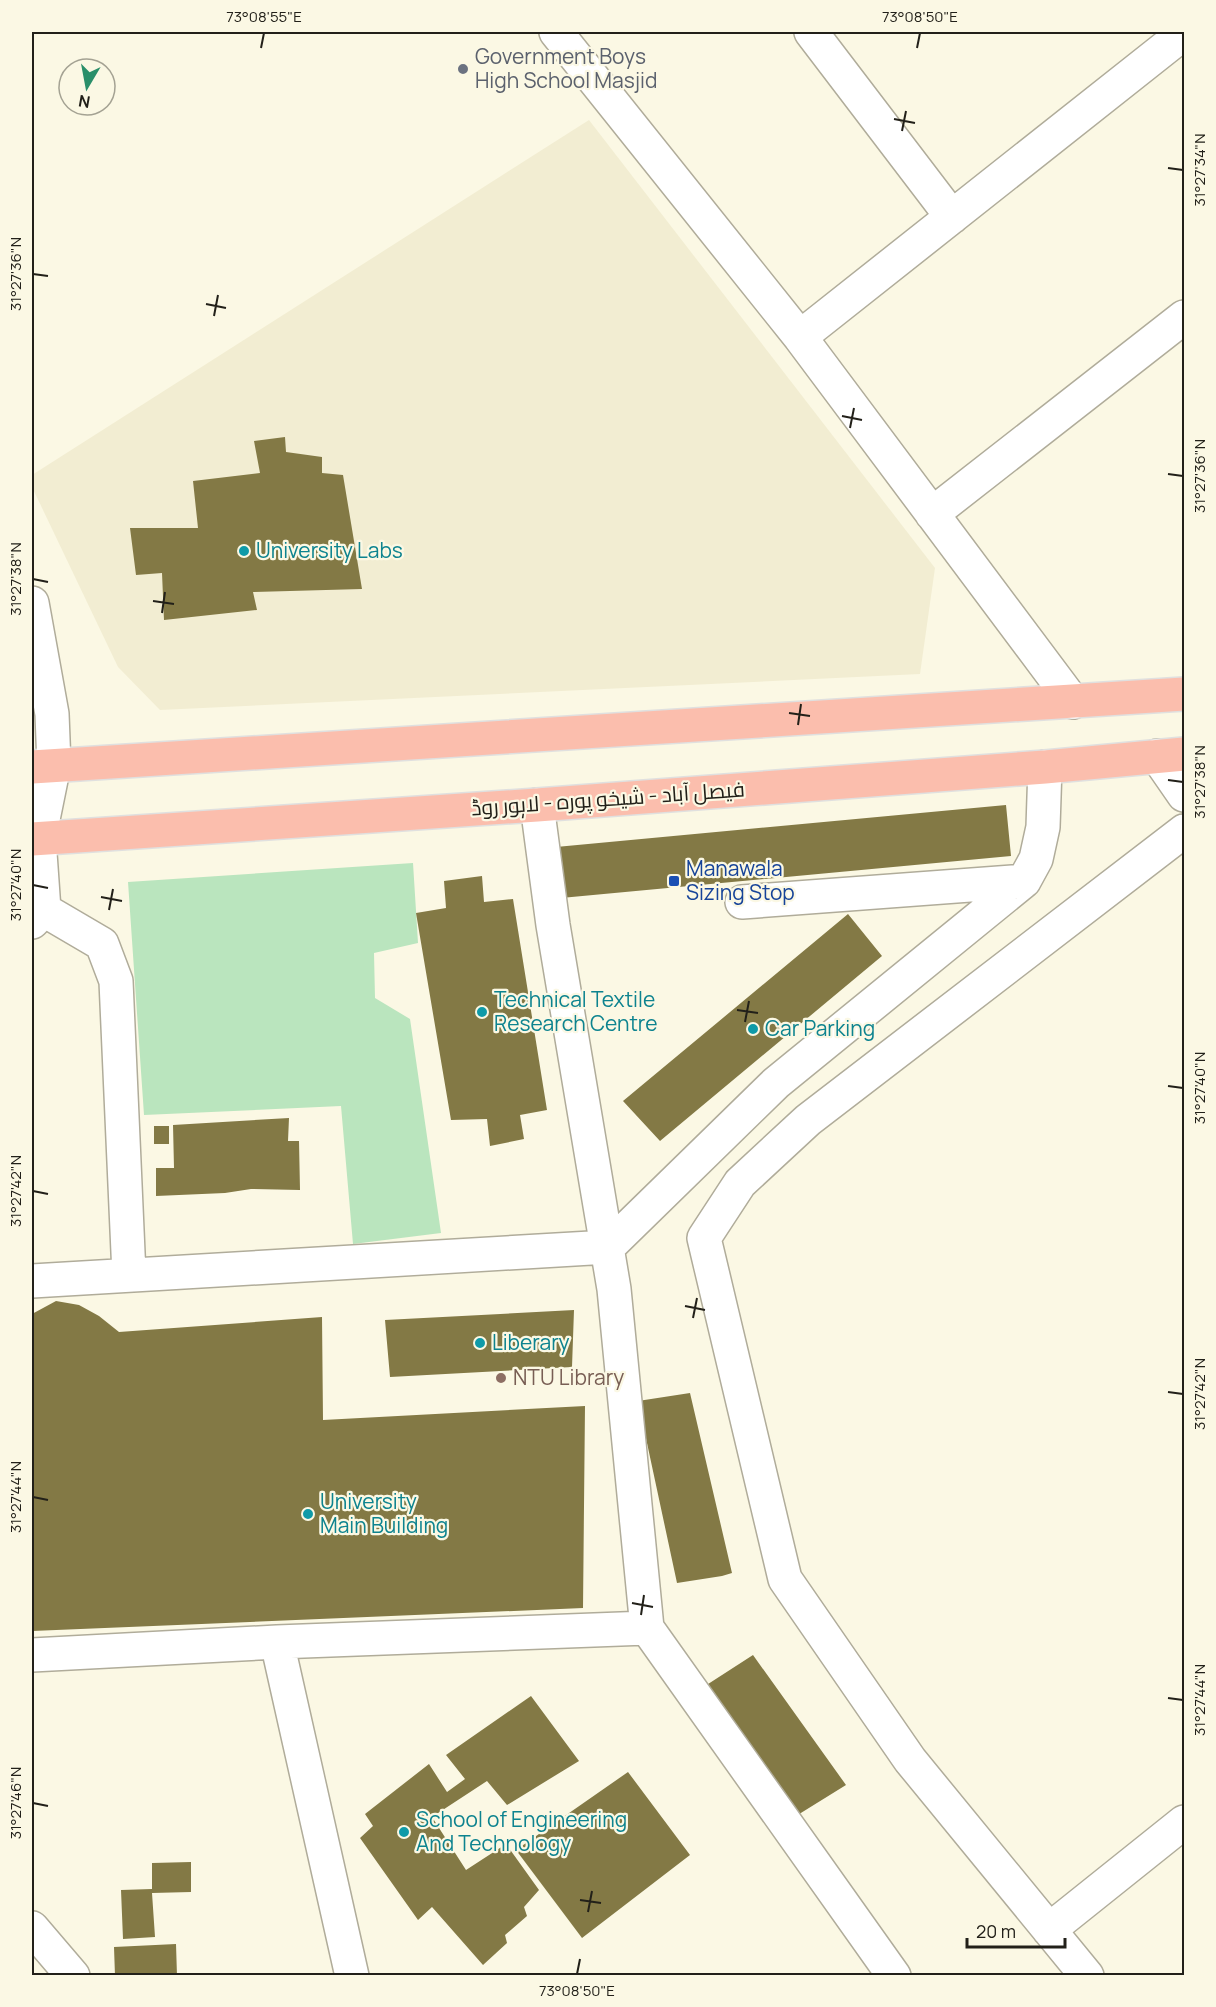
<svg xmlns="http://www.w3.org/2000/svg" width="1216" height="2007" font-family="Manrope,Cairo,sans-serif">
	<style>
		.built { fill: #f2edd2 }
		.green { fill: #bae5be }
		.building { fill: #837945 }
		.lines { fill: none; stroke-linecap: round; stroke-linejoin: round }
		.minor-casing { stroke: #b0ac9a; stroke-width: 36 }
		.highway-casing { stroke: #e0e0df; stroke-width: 36 }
		.minor { stroke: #fff; stroke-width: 33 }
		.highway { stroke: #fbbead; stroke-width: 33 }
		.ticks { fill: none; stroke: #222019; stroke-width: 2 }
		.worship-dot { fill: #6b7280; stroke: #fbf8e4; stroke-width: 2 }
		.culture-dot { fill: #0f9aa8; stroke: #fbf8e4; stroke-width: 2 }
		.transit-dot { fill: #1a4fb4; stroke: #fbf8e4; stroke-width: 2 }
		.education-dot { fill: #8d6e63; stroke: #fbf8e4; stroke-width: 2 }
		.labels { text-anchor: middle; stroke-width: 4.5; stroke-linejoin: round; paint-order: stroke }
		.worship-label { font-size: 21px; fill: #5b616d; stroke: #fbf8e4; text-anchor: start }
		.culture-label { font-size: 21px; fill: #0d838f; stroke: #fbf8e4; text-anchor: start }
		.street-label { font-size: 21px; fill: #222019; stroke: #fbf8e4 }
		.transit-label { font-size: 21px; fill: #164399; stroke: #fbf8e4; text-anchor: start }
		.education-label { font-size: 21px; fill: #785e54; stroke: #fbf8e4; text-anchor: start }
		.neatline { fill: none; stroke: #222019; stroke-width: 2 }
		.ticks-label { font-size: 15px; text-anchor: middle; fill: #222019 }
	</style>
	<rect width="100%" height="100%" fill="#fbf8e4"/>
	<path class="built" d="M 589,120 L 935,568 L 920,674 L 160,710 L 118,667 L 32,487 L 32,475 Z"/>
	<path class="green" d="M 413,863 L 418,943 L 374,953 L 375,998 L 410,1019 L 441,1233 L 353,1244 L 341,1106 L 144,1115 L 128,882 Z"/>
	<path class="building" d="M 285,437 L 286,452 L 322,457 L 322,473 L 343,475 L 362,589 L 253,592 L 257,610 L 164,620 L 162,573 L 136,575 L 130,528 L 198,528 L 193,481 L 260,473 L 254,441 Z
		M 1006,805 L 1011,856 L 561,898 L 556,847 Z
		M 482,876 L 484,902 L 513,899 L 547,1110 L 520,1115 L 524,1139 L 490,1146 L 487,1119 L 451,1120 L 416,913 L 446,908 L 444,881 Z
		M 848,914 L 882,956 L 660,1141 L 623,1101 Z
		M 289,1118 L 288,1141 L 299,1141 L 300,1190 L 251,1189 L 225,1193 L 156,1196 L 156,1168 L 174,1168 L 173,1125 Z
		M 154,1126 L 169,1126 L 169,1144 L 154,1144 Z
		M 56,1301 L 79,1305 L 99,1316 L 119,1332 L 322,1317 L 323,1420 L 585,1406 L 583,1608 L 32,1631 L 32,1314 Z
		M 574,1310 L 572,1367 L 390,1377 L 385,1320 Z
		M 690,1393 L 732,1573 L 722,1576 L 677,1583 L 638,1401 Z
		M 753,1655 L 846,1785 L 796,1816 L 705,1686 Z
		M 531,1696 L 579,1761 L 507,1805 L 487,1781 L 432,1817 L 466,1870 L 506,1844 L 539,1890 L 524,1907 L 527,1916 L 505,1935 L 507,1943 L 483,1965 L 432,1907 L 418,1920 L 360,1838 L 373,1826 L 365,1814 L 429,1764 L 447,1792 L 465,1779 L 446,1755 Z
		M 628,1772 L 690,1855 L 582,1938 L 516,1850 Z
		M 191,1862 L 191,1892 L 152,1893 L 155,1937 L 123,1939 L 121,1890 L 152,1889 L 152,1863 Z
		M 176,1944 L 177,1976 L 115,1976 L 114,1947 Z"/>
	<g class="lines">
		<defs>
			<path id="minor" d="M 556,32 L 800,337 L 1073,702
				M 811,32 L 952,217
				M 800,337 L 1184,33
				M 932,514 L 1184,317
				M 32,603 L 52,714 L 54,765 L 39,839 L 44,910 L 32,922
				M 1157,756 L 1184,795
				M 537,805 L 553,925 L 614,1289 L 647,1628 L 894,1976
				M 742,902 L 1024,881
				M 44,910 L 102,944 L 116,981 L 129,1275
				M 32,1281 L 608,1247 L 776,1083 L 1024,881 L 1036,859 L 1043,827 L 1045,767
				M 277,1642 L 352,1976
				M 32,1655 L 277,1642 L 647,1628
				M 32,1928 L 73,1976
				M 1049,1930 L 1184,1822
				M 1087,1976 L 910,1760 L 785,1579 L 704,1238 L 740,1183 L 808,1120 L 1184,831"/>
			<path id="highway" d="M 32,767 L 1184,694
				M 32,839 L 537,805 L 1045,767 L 1184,754"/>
		</defs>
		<use href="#minor" class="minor-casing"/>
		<use href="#highway" class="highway-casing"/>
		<use href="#minor" class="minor"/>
		<use href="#highway" class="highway"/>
	</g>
	<path class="ticks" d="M 261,48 L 264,33M 917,48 L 920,33M 894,119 L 915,123M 902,131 L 906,111M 1168,168 L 1183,170M 33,274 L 48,276M 206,304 L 226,308M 214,316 L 218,295M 842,416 L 862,420M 850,428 L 854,408M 1168,474 L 1183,476M 33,579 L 48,582M 153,601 L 174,604M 162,613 L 165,592M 789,713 L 810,716M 798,725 L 801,704M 1168,780 L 1183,782M 33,885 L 48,888M 101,897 L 122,901M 109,910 L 113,889M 737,1010 L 758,1013M 745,1022 L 749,1001M 1168,1086 L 1183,1088M 33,1191 L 48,1194M 685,1306 L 705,1310M 693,1318 L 697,1298M 1168,1392 L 1183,1394M 33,1497 L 48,1500M 632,1603 L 653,1607M 641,1615 L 644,1595M 1168,1698 L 1183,1700M 33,1803 L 48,1806M 580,1900 L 601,1903M 588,1912 L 592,1891M 577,1974 L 580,1959"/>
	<circle class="worship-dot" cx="463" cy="69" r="6"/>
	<g class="culture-dot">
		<circle cx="244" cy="551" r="6"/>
		<circle cx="482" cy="1012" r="6"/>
		<circle cx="753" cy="1029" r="6"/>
		<circle cx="480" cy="1343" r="6"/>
		<circle cx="308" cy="1514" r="6"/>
		<circle cx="404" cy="1832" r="6"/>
	</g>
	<rect class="transit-dot" x="668" y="875" width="12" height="12" rx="3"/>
	<circle class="education-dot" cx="501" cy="1378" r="6"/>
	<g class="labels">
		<g class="worship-label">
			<text x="475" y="64">Government Boys<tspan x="475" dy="24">High School Masjid</tspan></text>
		</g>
		<g class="culture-label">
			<text x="256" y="558">University Labs</text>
			<text x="494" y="1007">Technical Textile<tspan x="494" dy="24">Research Centre</tspan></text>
			<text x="765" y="1036">Car Parking</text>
			<text x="492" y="1350">Liberary</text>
			<text x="320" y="1509">University<tspan x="320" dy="24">Main Building</tspan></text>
			<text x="416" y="1827">School of Engineering<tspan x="416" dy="24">And Technology</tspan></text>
		</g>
		<g class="street-label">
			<text transform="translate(608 799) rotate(-4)" y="7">فیصل آباد - شیخو پورہ - لاہور روڈ</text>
		</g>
		<g class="transit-label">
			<text x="686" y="876">Manawala<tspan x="686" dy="24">Sizing Stop</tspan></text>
		</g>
		<g class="education-label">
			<text x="513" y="1385">NTU Library</text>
		</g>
	</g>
	<rect width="1216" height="2007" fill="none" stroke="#fbf8e4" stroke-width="66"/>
	<g transform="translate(87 87) rotate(190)"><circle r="28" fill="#fbf8e4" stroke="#a4a293" stroke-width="1.5"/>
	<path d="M0-4.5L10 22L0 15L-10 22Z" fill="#2a8f6a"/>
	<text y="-9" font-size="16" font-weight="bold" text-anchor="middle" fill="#222019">N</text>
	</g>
	<path d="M967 1938v9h98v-9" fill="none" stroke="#222019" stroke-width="3"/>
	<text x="976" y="1938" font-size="18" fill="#222019" stroke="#fbf8e4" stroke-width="4.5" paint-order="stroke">20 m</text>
	<rect x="33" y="33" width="1150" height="1941" class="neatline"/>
	<g class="ticks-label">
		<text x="264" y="22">73°08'55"E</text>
		<text x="920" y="22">73°08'50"E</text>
		<text transform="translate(1200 170) rotate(-90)" y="5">31°27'34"N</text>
		<text transform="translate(16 274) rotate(-90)" y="5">31°27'36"N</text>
		<text transform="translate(1200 476) rotate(-90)" y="5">31°27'36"N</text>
		<text transform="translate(16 579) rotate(-90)" y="5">31°27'38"N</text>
		<text transform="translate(1200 782) rotate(-90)" y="5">31°27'38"N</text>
		<text transform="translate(16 885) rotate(-90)" y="5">31°27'40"N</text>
		<text transform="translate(1200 1088) rotate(-90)" y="5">31°27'40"N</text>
		<text transform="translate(16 1191) rotate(-90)" y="5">31°27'42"N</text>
		<text transform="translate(1200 1394) rotate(-90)" y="5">31°27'42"N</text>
		<text transform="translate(16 1497) rotate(-90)" y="5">31°27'44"N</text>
		<text transform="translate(1200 1700) rotate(-90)" y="5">31°27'44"N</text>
		<text transform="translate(16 1803) rotate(-90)" y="5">31°27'46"N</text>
		<text x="577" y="1996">73°08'50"E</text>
	</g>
</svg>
